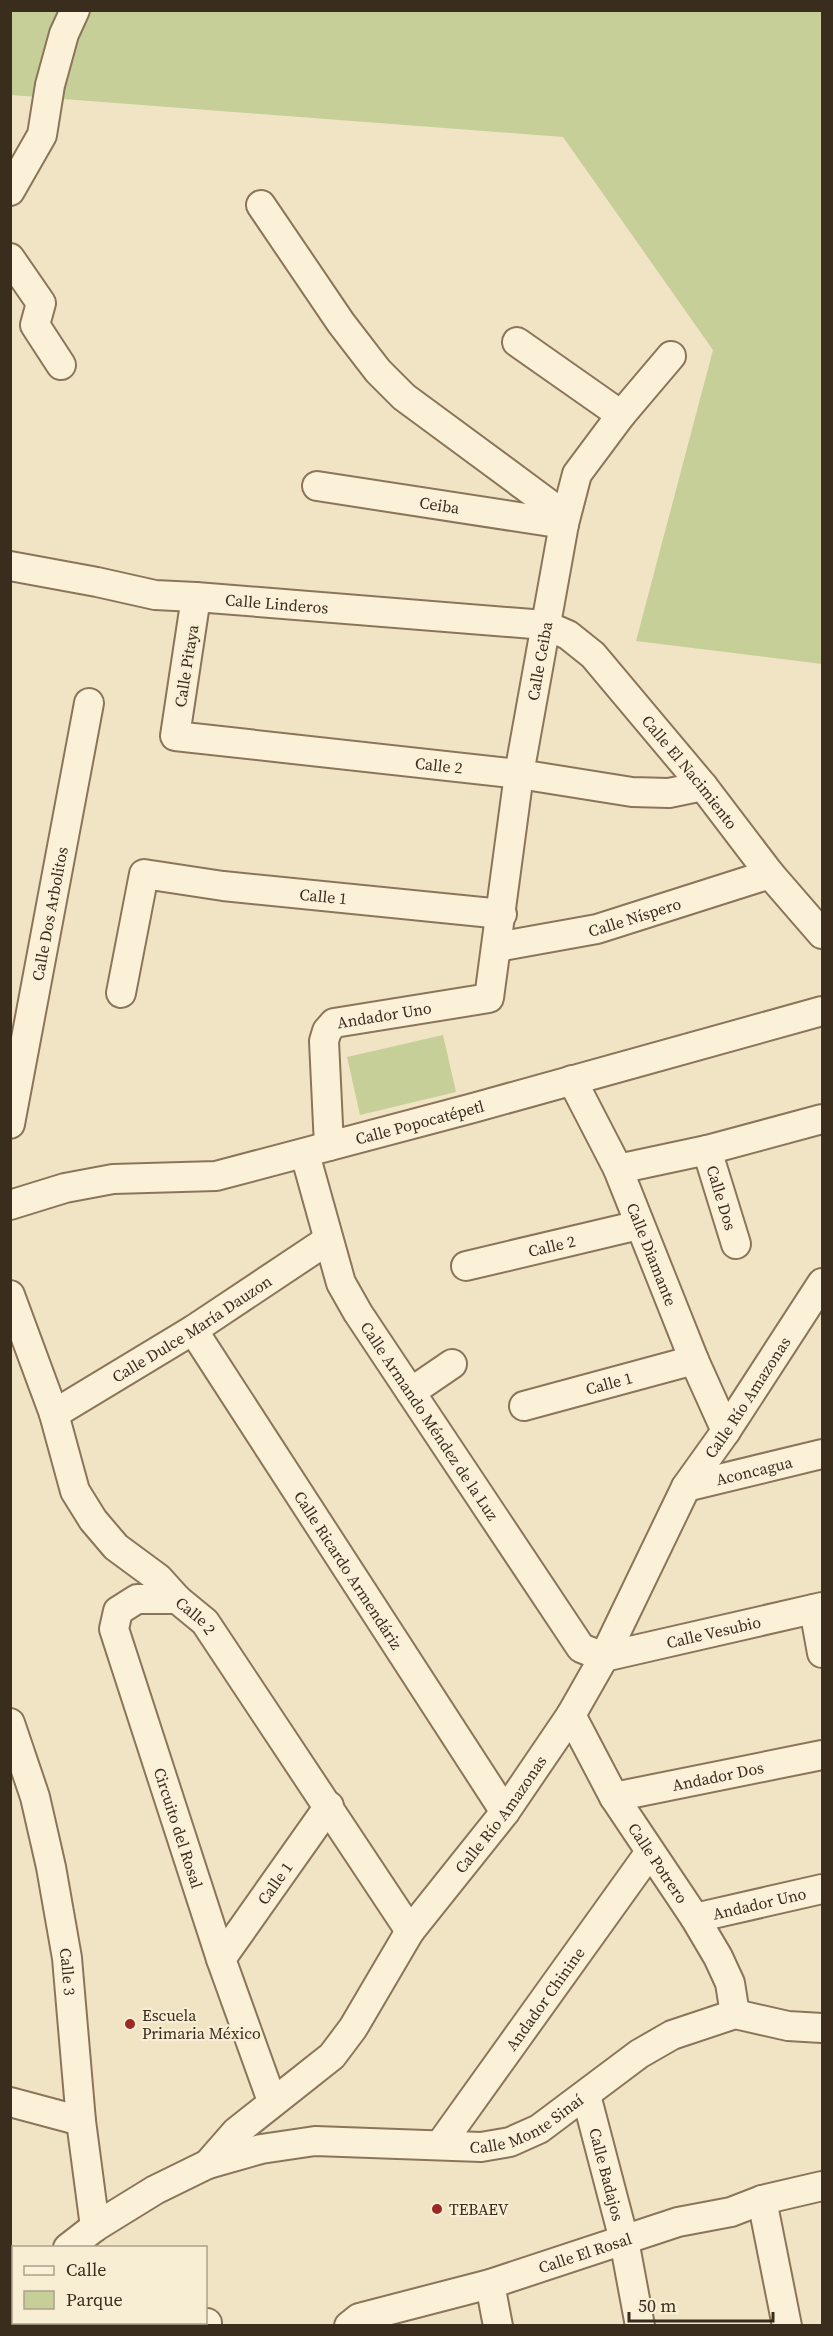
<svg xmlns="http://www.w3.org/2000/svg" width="833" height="2336" font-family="'Source Serif 4',serif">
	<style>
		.green { fill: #c7cf98 }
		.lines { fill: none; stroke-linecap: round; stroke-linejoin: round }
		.minor-casing { stroke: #8b755a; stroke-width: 32 }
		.minor { stroke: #faf1d8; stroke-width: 28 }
		.poi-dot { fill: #9d2927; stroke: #f7eed4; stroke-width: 2 }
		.labels { text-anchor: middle; stroke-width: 4.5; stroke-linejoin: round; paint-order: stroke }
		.street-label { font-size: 16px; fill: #3b2d1e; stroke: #f7eed4 }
		.poi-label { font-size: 16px; fill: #3b2d1e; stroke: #f7eed4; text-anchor: start }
	</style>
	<rect width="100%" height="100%" fill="#f0e4c4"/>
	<path class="green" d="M 10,11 L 822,11 L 822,664 L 636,641 L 713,350 L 563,137 L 11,95 Z
		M 443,1035 L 456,1092 L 360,1115 L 347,1057 Z"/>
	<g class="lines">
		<defs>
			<g id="minor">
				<path d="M 10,191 L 42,135 L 50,85 L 64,34 L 75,10"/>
				<path d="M 261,205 L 341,323 L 378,371 L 404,397 L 549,504 L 564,524"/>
				<path d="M 10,258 L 41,303 L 35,325 L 61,365"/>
				<path d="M 517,342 L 621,415"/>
				<path id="s1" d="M 317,486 L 564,524"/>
				<path id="s2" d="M 10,566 L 97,582 L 155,595 L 196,597 L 545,625 L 568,635 L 593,655 L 703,786 L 770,874 L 822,934"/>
				<path id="s3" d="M 196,597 L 175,736 L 519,774 L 632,792 L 669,793 L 703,786"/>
				<path id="s4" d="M 497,947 L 597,929 L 770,874"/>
				<path id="s5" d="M 121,993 L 144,874 L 223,886 L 502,914"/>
				<path id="s6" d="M 572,1080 L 618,1169 L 694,1360 L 726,1431"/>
				<path id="s7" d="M 10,1124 L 89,703"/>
				<path id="s8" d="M 329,1146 L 324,1041 L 327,1031 L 334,1023 L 489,998 L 519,774 L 564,524 L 577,474 L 621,415 L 671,356"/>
				<path id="s9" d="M 707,1150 L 736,1244"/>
				<path id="s10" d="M 305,1154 L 341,1283 L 358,1313 L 581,1648 L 604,1657 L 822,1607"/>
				<path d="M 618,1169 L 707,1150 L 822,1119"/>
				<path id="s11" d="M 10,1205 L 65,1188 L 113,1179 L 216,1176 L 473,1108 L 822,1011"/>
				<path id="s12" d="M 466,1266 L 639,1225"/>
				<path id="s13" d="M 10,1295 L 54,1414 L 75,1491 L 93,1520 L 116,1547 L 158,1578 L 177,1599 L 205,1622 L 410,1931"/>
				<path id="s14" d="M 193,1330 L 505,1812"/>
				<path d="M 411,1392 L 452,1364"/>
				<path id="s15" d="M 524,1406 L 694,1360"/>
				<path id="s16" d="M 54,1414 L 193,1330 L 328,1240"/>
				<path id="s17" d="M 686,1487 L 822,1454"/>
				<path id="s18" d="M 177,1599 L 137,1599 L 118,1611 L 114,1629 L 221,1959 L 272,2101"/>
				<path d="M 814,1609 L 822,1653"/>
				<path id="s19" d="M 571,1715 L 614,1797 L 695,1918 L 718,1957 L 730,1983 L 735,2014"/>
				<path id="s20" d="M 10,1723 L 35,1797 L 51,1867 L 67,1958 L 81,2121 L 95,2227"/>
				<path id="s21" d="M 614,1797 L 822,1755"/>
				<path id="s22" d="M 695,1918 L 822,1889"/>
				<path id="s23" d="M 221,1959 L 329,1806"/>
				<path id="s24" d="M 586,2095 L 624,2240 L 640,2326"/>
				<path d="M 10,2102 L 81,2121"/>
				<path id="s25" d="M 440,2145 L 650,1852"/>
				<path id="s26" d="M 208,2164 L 261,2149 L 315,2141 L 481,2147 L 510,2142 L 539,2129 L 639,2054 L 672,2035 L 735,2014 L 788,2026 L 822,2028"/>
				<path d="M 762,2200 L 787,2326"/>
				<path id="s27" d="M 68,2248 L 95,2227 L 155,2190 L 208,2164 L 236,2132 L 332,2056 L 353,2028 L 410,1931 L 505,1812 L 571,1715 L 604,1657 L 686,1487 L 726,1431 L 822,1283"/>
				<path d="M 490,2284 L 498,2326"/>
				<path d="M 10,2291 L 14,2289"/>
				<path d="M 207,2323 L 207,2326"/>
				<path id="s28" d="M 349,2326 L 359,2318 L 490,2284 L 678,2222 L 731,2212 L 762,2200 L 822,2186"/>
			</g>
		</defs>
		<use href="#minor" class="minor-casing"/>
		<use href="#minor" class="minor"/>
	</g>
	<g class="poi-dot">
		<circle cx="130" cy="2024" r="6"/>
		<circle cx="437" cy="2209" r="6"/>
	</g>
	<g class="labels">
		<g class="street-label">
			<text dy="6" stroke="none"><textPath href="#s1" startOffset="124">Ceiba</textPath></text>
			<text dy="6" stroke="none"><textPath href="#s2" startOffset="270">Calle Linderos</textPath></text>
			<text dy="6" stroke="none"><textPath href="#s8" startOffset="624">Calle Ceiba</textPath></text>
			<text transform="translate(186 666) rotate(-81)" y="6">Calle Pitaya</text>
			<text dy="6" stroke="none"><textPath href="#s3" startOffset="406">Calle 2</textPath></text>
			<text dy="6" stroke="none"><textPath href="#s2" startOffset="748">Calle El Nacimiento</textPath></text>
			<text dy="6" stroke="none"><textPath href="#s5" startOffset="302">Calle 1</textPath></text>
			<text dy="6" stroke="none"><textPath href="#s7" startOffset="214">Calle Dos Arbolitos</textPath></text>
			<text dy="6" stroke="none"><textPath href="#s4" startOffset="141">Calle Níspero</textPath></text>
			<text dy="6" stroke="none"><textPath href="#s8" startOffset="177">Andador Uno</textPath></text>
			<text dy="6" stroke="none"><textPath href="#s11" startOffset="420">Calle Popocatépetl</textPath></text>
			<text dy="6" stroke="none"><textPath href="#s9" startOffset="50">Calle Dos</textPath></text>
			<text dy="6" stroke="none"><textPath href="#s12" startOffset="88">Calle 2</textPath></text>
			<text dy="6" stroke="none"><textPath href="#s6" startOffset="192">Calle Diamante</textPath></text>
			<text dy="6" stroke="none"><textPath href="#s16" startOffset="162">Calle Dulce María Dauzon</textPath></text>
			<text dy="6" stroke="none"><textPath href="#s15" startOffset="88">Calle 1</textPath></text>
			<text dy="6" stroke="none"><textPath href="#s27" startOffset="1110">Calle Río Amazonas</textPath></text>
			<text dy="6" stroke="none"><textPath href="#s10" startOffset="298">Calle Armando Méndez de la Luz</textPath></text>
			<text dy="6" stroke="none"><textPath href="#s17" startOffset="70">Aconcagua</textPath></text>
			<text dy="6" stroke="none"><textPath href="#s14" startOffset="286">Calle Ricardo Armendáriz</textPath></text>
			<text dy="6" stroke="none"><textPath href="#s13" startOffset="382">Calle 2</textPath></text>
			<text dy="6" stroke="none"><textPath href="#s10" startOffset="708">Calle Vesubio</textPath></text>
			<text dy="6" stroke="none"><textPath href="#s21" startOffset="106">Andador Dos</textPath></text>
			<text dy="6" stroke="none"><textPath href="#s27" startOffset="624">Calle Río Amazonas</textPath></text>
			<text dy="6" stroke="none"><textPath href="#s18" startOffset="290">Circuito del Rosal</textPath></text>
			<text dy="6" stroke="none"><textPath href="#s19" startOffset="172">Calle Potrero</textPath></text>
			<text dy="6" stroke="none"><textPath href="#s23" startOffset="93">Calle 1</textPath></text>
			<text dy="6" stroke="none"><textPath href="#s22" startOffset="66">Andador Uno</textPath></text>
			<text dy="6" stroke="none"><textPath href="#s20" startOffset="256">Calle 3</textPath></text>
			<text dy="6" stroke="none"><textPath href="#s25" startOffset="180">Andador Chinine</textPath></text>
			<text dy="6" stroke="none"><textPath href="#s26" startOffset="327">Calle Monte Sinaí</textPath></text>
			<text dy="6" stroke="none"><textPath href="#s24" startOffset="82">Calle Badajos</textPath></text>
			<text dy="6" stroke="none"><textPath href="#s28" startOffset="248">Calle El Rosal</textPath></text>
		</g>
		<g class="poi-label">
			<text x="142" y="2021">Escuela<tspan x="142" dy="18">Primaria México</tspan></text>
			<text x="449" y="2215">TEBAEV</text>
		</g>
	</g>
	<rect width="833" height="2336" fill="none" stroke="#3b2d1e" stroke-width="24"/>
	<rect x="12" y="2246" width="195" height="78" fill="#f7eed4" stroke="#aca18b" stroke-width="1.5"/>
	<rect x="24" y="2266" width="30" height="9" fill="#faf1d8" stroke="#aca18b" stroke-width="1.5"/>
	<text x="66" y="2276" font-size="18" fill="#3b2d1e">Calle</text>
	<rect x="24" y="2291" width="30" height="18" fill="#c7cf98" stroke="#aca18b" stroke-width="1.5"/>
	<text x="66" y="2306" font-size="18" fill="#3b2d1e">Parque</text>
	<path d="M629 2312v9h144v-9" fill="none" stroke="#3b2d1e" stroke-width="3"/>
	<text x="638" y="2312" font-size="18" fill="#3b2d1e" stroke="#f7eed4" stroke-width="4.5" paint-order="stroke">50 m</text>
</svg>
